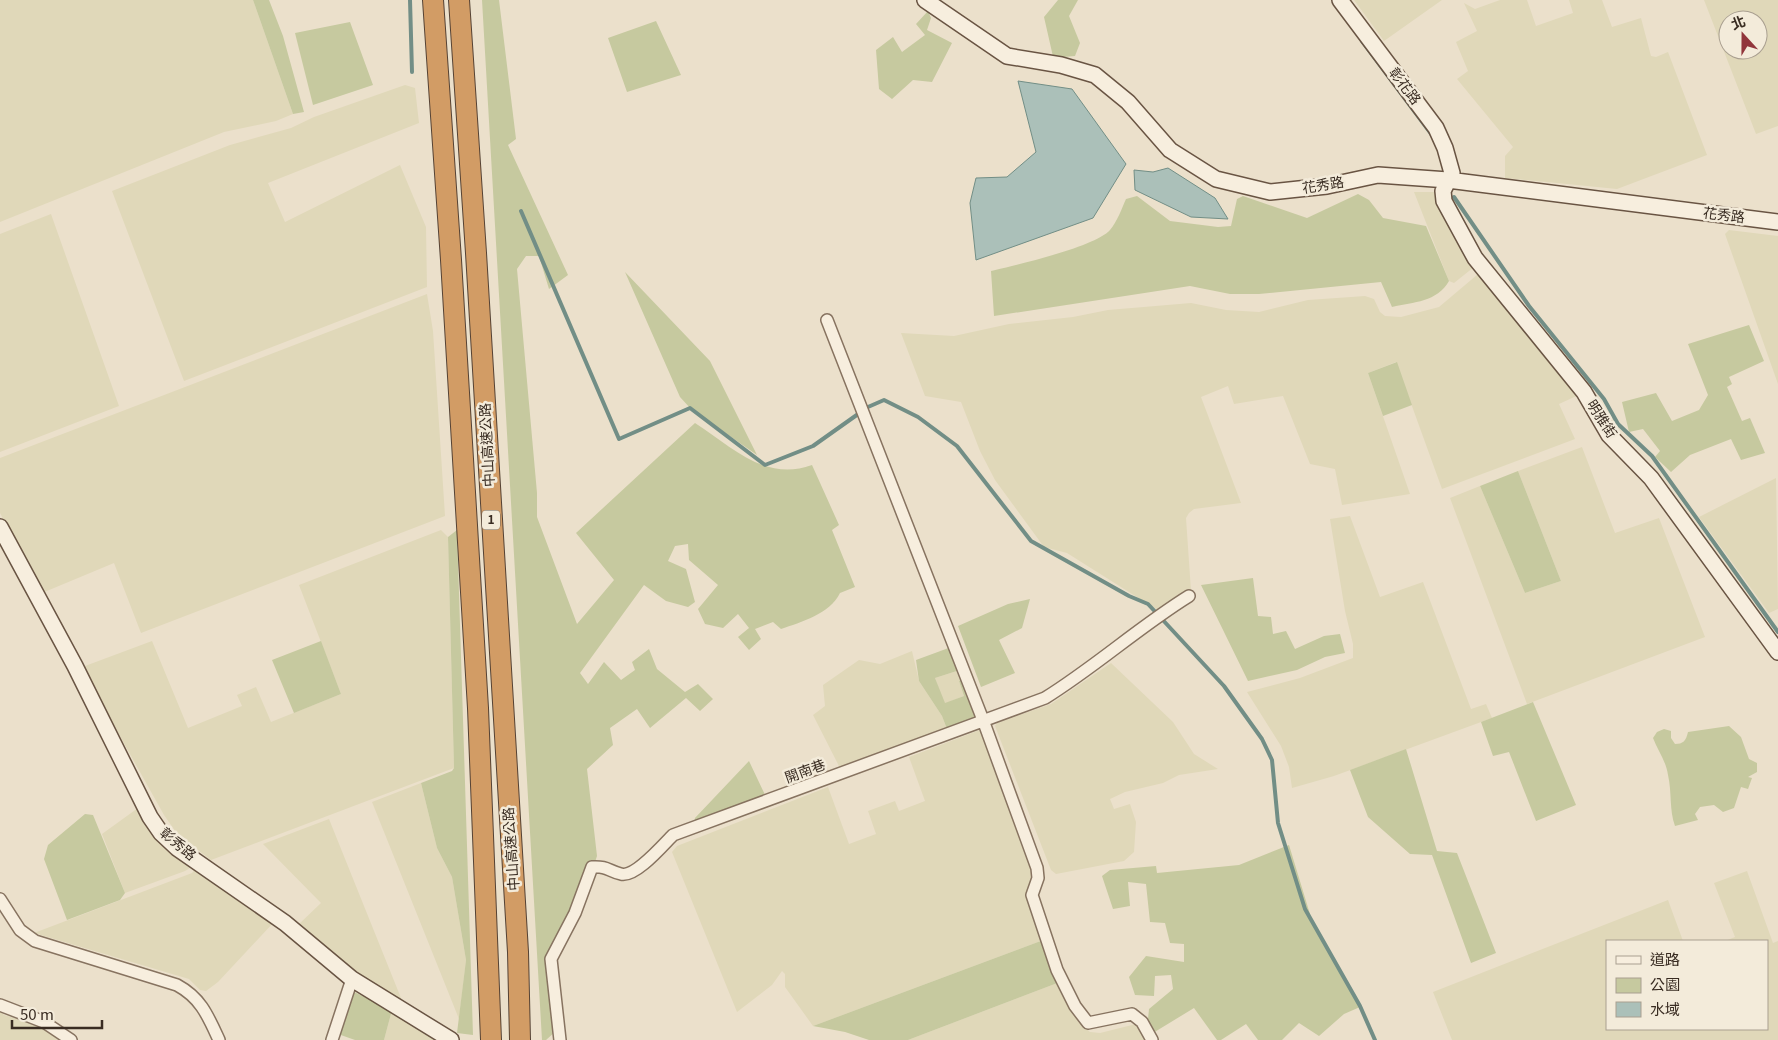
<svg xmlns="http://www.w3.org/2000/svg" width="1778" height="1040" font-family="Georgia,'Noto Sans TC',serif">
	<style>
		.farmland { fill: #e0d8b9; fill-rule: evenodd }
		.green { fill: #c6c99f }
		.water { fill: #abc0b9; stroke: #728e86 }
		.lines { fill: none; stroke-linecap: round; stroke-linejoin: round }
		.stream { stroke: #728e86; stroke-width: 4 }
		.street-casing { stroke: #877360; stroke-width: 14 }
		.secondary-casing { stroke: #695443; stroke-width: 18 }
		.highway-casing { stroke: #554234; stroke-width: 22 }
		.street { stroke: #f7eede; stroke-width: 11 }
		.secondary { stroke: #f7eede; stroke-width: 15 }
		.highway { stroke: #d29c65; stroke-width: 20 }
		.labels { text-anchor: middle; stroke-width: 5; stroke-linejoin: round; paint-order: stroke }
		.shield { fill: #f3ebda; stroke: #716559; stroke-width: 1 }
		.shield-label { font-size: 12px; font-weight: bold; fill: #392c22 }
		.street-label { font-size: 14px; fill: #392c22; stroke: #f3ebda }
	</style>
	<rect width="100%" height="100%" fill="#ebe0cb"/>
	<path class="farmland" d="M 0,0 L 253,0 L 293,114 L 276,121 L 224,132 L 0,222 Z
		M 1354,0 L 1442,0 L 1384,41 Z
		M 1500,0 L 1527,0 L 1536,26 L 1573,13 L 1569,0 L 1602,0 L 1612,27 L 1641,18 L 1651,56 L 1656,57 L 1668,52 L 1707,155 L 1617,189 L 1505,178 L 1505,156 L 1513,147 L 1457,79 L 1468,71 L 1456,42 L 1477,31 L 1464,3 L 1475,9 Z
		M 1704,0 L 1778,0 L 1778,126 L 1756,134 ZM 1728,20 L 1758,20 L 1758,50 L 1728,50 Z
		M 405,85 L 415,88 L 419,123 L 268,183 L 285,222 L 400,165 L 426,227 L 427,287 L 184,381 L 112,191 L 230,145 L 291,128 L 314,117 Z
		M 1414,192 L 1438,192 L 1479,263 L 1454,283 L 1449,281 Z
		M 51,214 L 119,406 L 0,452 L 0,234 Z
		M 1729,230 L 1778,236 L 1778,384 L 1725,234 Z
		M 1484,269 L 1583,393 L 1559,404 L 1575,439 L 1442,489 L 1396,362 L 1368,373 L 1410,494 L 1342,505 L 1335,469 L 1310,464 L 1283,396 L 1234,404 L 1228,386 L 1201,397 L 1241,503 L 1194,509 L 1189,513 L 1186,518 L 1191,591 L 1159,611 L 1067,553 L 1044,547 L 995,480 L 980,451 L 961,402 L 925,396 L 901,333 L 954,336 L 1009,324 L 1073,317 L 1108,310 L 1191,303 L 1226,310 L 1259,312 L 1308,300 L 1365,296 L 1374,299 L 1380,312 L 1385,316 L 1401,317 L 1439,307 Z
		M 427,294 L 433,331 L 445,516 L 141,633 L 114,563 L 42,593 L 0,513 L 0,458 Z
		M 1582,447 L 1615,533 L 1659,518 L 1705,637 L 1527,704 L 1450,498 L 1480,486 L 1525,593 L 1561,581 L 1518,471 Z
		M 1776,478 L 1778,609 L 1769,613 L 1699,517 Z
		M 1350,516 L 1380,597 L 1423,582 L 1471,709 L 1486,704 L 1492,718 L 1334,776 L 1292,788 L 1289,767 L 1281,746 L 1247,692 L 1300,678 L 1353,658 L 1353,644 L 1345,611 L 1330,519 Z
		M 441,530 L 448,537 L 454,768 L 211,860 L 178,835 L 164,815 L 83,670 L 85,666 L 152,641 L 188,728 L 242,706 L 237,695 L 256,687 L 271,722 L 341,694 L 299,585 Z
		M 912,651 L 919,681 L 942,716 L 947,729 L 841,770 L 813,715 L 825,706 L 823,685 L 859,660 L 880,664 Z
		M 1111,663 L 1173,722 L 1194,754 L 1218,769 L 1179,775 L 1163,783 L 1125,792 L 1110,799 L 1114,809 L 1130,804 L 1136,822 L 1134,852 L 1124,861 L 1056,874 L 1051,870 L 995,726 L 997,723 L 1051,704 Z
		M 963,669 L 966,677 L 959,681 L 964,696 L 944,704 L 935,678 Z
		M 985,728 L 1036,865 L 1033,881 L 1046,939 L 813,1026 L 785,987 L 785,974 L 782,971 L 772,985 L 737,1012 L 672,852 L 677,846 L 828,787 L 849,844 L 876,834 L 868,811 L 895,801 L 899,811 L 925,801 L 909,757 Z
		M 421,783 L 437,848 L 452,877 L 466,960 L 459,1019 L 372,802 Z
		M 138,808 L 195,865 L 185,871 L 125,893 L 102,834 Z
		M 329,819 L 403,1003 L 358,978 L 298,925 L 321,903 L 263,844 Z
		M 198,866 L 274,922 L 218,982 L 206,991 L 200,990 L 189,979 L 34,933 L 192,873 Z
		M 1747,871 L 1773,943 L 1778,941 L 1778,1040 L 1452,1040 L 1433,992 L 1668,900 L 1683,941 L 1607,941 L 1607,1029 L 1767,1029 L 1767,941 L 1725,941 L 1735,937 L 1714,883 Z
		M 1060,982 L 1066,1001 L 1083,1026 L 1090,1032 L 1100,1033 L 1136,1024 L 1142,1028 L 1149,1040 L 908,1040 Z
		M 392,1010 L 439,1040 L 384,1040 Z
		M 0,1011 L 4,1015 L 39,1025 L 59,1040 L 0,1040 Z"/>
	<path class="green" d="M 253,0 L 269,0 L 283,36 L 304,112 L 293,114 Z
		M 482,0 L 499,0 L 516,139 L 508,145 L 568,275 L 549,289 L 539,256 L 526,256 L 517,269 L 537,493 L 537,517 L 577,624 L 614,580 L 576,533 L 695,423 C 732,447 765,482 812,465 L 839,525 L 832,530 L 855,587 L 840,593 C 830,614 801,622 781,629 L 773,622 L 755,629 L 761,639 L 749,650 L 738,637 L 749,628 L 738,614 L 723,628 L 705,624 L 698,609 L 718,585 L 689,560 L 688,544 L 675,546 L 668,561 L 686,569 L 695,602 L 688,607 L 666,601 L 644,585 L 580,673 L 588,684 L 604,662 L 621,680 L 635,670 L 632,662 L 649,649 L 657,669 L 685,692 L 698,684 L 713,699 L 700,711 L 686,698 L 650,728 L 637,709 L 610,728 L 613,745 L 587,769 L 597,856 L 584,895 L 551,961 L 556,1031 L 546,1040 L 542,1040 Z
		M 1058,0 L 1078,0 L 1069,16 L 1080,43 L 1075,56 L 1063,57 L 1054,61 L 1044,17 Z
		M 928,11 L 931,18 L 927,30 L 952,43 L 932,82 L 913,80 L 892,99 L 879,89 L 876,50 L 893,37 L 902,52 L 925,35 L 916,24 Z
		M 656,21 L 681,75 L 627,92 L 608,38 Z
		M 350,22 L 373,85 L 313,105 L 295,33 Z
		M 1358,194 L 1369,200 L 1383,218 L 1426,226 L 1449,281 C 1437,302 1414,302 1392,307 L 1381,282 L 1259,294 L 1230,294 L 1190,286 L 994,316 L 991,271 C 1016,265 1095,247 1110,230 C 1117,222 1122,208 1126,199 L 1137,196 L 1170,221 L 1218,227 L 1231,226 L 1237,199 L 1243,196 L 1307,218 Z
		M 625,272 L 710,361 L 757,455 L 691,409 L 680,397 Z
		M 1749,325 L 1764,361 L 1729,377 L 1732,384 L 1727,387 L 1742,421 L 1750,418 L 1765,453 L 1741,460 L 1731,439 L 1690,455 L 1671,472 L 1655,457 L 1660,451 L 1643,429 L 1629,432 L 1622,402 L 1656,393 L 1672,421 L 1699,410 L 1708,395 L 1688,344 Z
		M 1397,362 L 1412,405 L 1383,416 L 1368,373 Z
		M 1518,471 L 1561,581 L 1525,593 L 1480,486 Z
		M 457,530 L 473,1035 L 457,1033 L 466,960 L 452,877 L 437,848 L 421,783 L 452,771 L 454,768 L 448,537 Z
		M 1253,578 L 1258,616 L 1271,617 L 1273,634 L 1286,631 L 1295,649 L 1324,636 L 1340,634 L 1345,653 L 1325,657 L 1297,670 L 1248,681 L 1201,585 Z
		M 1030,599 L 1022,628 L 999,640 L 1015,673 L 981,687 L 958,626 L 1008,604 Z
		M 321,641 L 341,694 L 294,713 L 272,660 Z
		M 954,646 L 963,669 L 935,678 L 945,703 L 964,696 L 959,681 L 966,677 L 979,713 L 976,718 L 947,729 L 942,716 L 919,681 L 916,660 Z
		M 1533,702 L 1576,805 L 1536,821 L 1509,752 L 1493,756 L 1481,722 Z
		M 1729,726 L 1741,737 L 1749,759 L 1757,763 L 1757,772 L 1748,777 L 1752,778 L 1748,789 L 1741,787 L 1734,808 L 1723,812 L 1714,805 L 1700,807 L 1695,814 L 1698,820 L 1675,826 C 1669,810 1672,792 1668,775 C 1666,761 1658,751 1653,738 L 1657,732 L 1664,729 L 1671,731 L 1671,738 L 1675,744 C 1683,744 1686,741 1688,732 Z
		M 1406,749 L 1437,851 L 1457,853 L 1496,953 L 1471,963 L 1432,855 L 1410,854 L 1368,817 L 1350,770 Z
		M 749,761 L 767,799 L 694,824 L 695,818 Z
		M 85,814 L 93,815 L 125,893 L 120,900 L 67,920 L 44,859 L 48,845 Z
		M 1289,845 L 1313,924 L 1360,1007 L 1344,1014 L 1319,1036 L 1299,1023 L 1282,1040 L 1258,1040 L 1246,1024 L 1221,1040 L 1217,1040 L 1194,1008 L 1153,1033 L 1148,1019 L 1149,1009 L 1173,989 L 1171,975 L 1155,976 L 1154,996 L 1135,995 L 1129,977 L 1146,956 L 1184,962 L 1184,944 L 1170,943 L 1165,923 L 1150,922 L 1146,884 L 1128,882 L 1130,906 L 1113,909 L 1102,876 L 1110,870 L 1156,866 L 1157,873 L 1239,865 Z
		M 1046,939 L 1060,982 L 908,1040 L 869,1040 L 845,1032 L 813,1026 Z
		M 352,991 L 392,1010 L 384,1040 L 355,1040 L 338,1034 Z"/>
	<path class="water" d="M 1018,81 L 1072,89 L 1126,164 L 1093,218 L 976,260 L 970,203 L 976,178 L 1007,177 L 1036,152 Z
		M 1168,168 L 1215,198 L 1228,219 L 1191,217 L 1135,190 L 1134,170 L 1153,172 Z"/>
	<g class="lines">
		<path class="stream" d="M 410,0 L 412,72
			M 1362,41 L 1432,135
			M 1454,197 L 1529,306 L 1604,399 L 1618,424 L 1652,456 L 1778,632
			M 521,211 L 619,439 L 690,408 L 765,465 L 813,446 L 868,407 L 884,400 L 918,417 L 957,446 L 1031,541 L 1129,596 L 1148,604 L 1224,686 L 1262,739 L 1272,760 L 1278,823 L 1305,909 L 1360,1006 L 1375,1040"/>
		<defs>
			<path id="street" d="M 827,320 L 983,720 L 1037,868 L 1038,878 L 1032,895 L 1057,970 L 1075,1006 L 1088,1023 L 1132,1014 L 1142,1022 L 1152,1040
				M 0,899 L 20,930 L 35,941 L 177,985 C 201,998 208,1016 219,1040
				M 0,1005 L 44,1022 L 71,1040
				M 332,1040 L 352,979
				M 560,1040 L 551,959 L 575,913 L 592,867 C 608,866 608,871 621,874 C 635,878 663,845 673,835 L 1045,698 C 1095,667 1139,627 1189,596"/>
			<path id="secondary" d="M 925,0 L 1007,56 L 1061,65 L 1095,75 L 1128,102 L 1170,150 L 1216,179 L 1270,192 L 1327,186 L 1378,175 L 1448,180 L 1778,222
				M 1340,0 L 1436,128 L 1445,148 L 1452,173 L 1443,191 L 1444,201 L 1475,258 L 1584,392 L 1609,435 L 1651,478 L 1778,652
				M 0,527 L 75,666 L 150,817 L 161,833 L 177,848 L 285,923 L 352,979 L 451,1040"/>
			<path id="highway" d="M 433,0 L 451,260 L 478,708 L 491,1040
				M 459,0 L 476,253 L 518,952 L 520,1040"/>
		</defs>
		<use href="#street" class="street-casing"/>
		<use href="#secondary" class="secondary-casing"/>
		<use href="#highway" class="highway-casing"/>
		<use href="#street" class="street"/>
		<use href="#secondary" class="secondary"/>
		<use href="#highway" class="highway"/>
	</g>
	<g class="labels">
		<rect class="shield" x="482" y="510.5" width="18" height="19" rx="4"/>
		<g class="shield-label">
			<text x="491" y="524">1</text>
		</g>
		<g class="street-label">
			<text transform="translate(1405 86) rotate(53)" y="5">彰花路</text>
			<text transform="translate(1323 185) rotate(-9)" y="5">花秀路</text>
			<text transform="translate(1724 215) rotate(7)" y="5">花秀路</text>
			<text transform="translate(1602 419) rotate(57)" y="5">明雅街</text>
			<text transform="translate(487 445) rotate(-93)" y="5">中山高速公路</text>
			<text transform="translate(805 771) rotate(-20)" y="5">開南巷</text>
			<text transform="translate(178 844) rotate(40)" y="5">彰秀路</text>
			<text transform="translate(511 849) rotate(-94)" y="5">中山高速公路</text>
		</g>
	</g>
	<rect x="1606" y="940" width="162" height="90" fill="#f3ebda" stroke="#a99f90"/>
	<rect x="1616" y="956" width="25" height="8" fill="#f7eede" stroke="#a99f90"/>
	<text x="1650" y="965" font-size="15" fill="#392c22">道路</text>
	<rect x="1616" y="978" width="25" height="15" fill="#c6c99f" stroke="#a99f90"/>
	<text x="1650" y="990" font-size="15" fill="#392c22">公園</text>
	<rect x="1616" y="1002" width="25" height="15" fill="#abc0b9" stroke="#a99f90"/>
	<text x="1650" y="1015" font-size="15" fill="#392c22">水域</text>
	<g transform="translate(1743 35) rotate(339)"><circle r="24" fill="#f3ebda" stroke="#a99f90"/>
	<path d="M0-4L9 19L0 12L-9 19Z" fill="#91353b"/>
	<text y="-8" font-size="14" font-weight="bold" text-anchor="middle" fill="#392c22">北</text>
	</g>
	<path d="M12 1020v8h90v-8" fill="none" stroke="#392c22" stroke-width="2.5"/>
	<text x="20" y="1020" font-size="15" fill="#392c22" stroke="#f3ebda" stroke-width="4" paint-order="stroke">50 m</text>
</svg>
